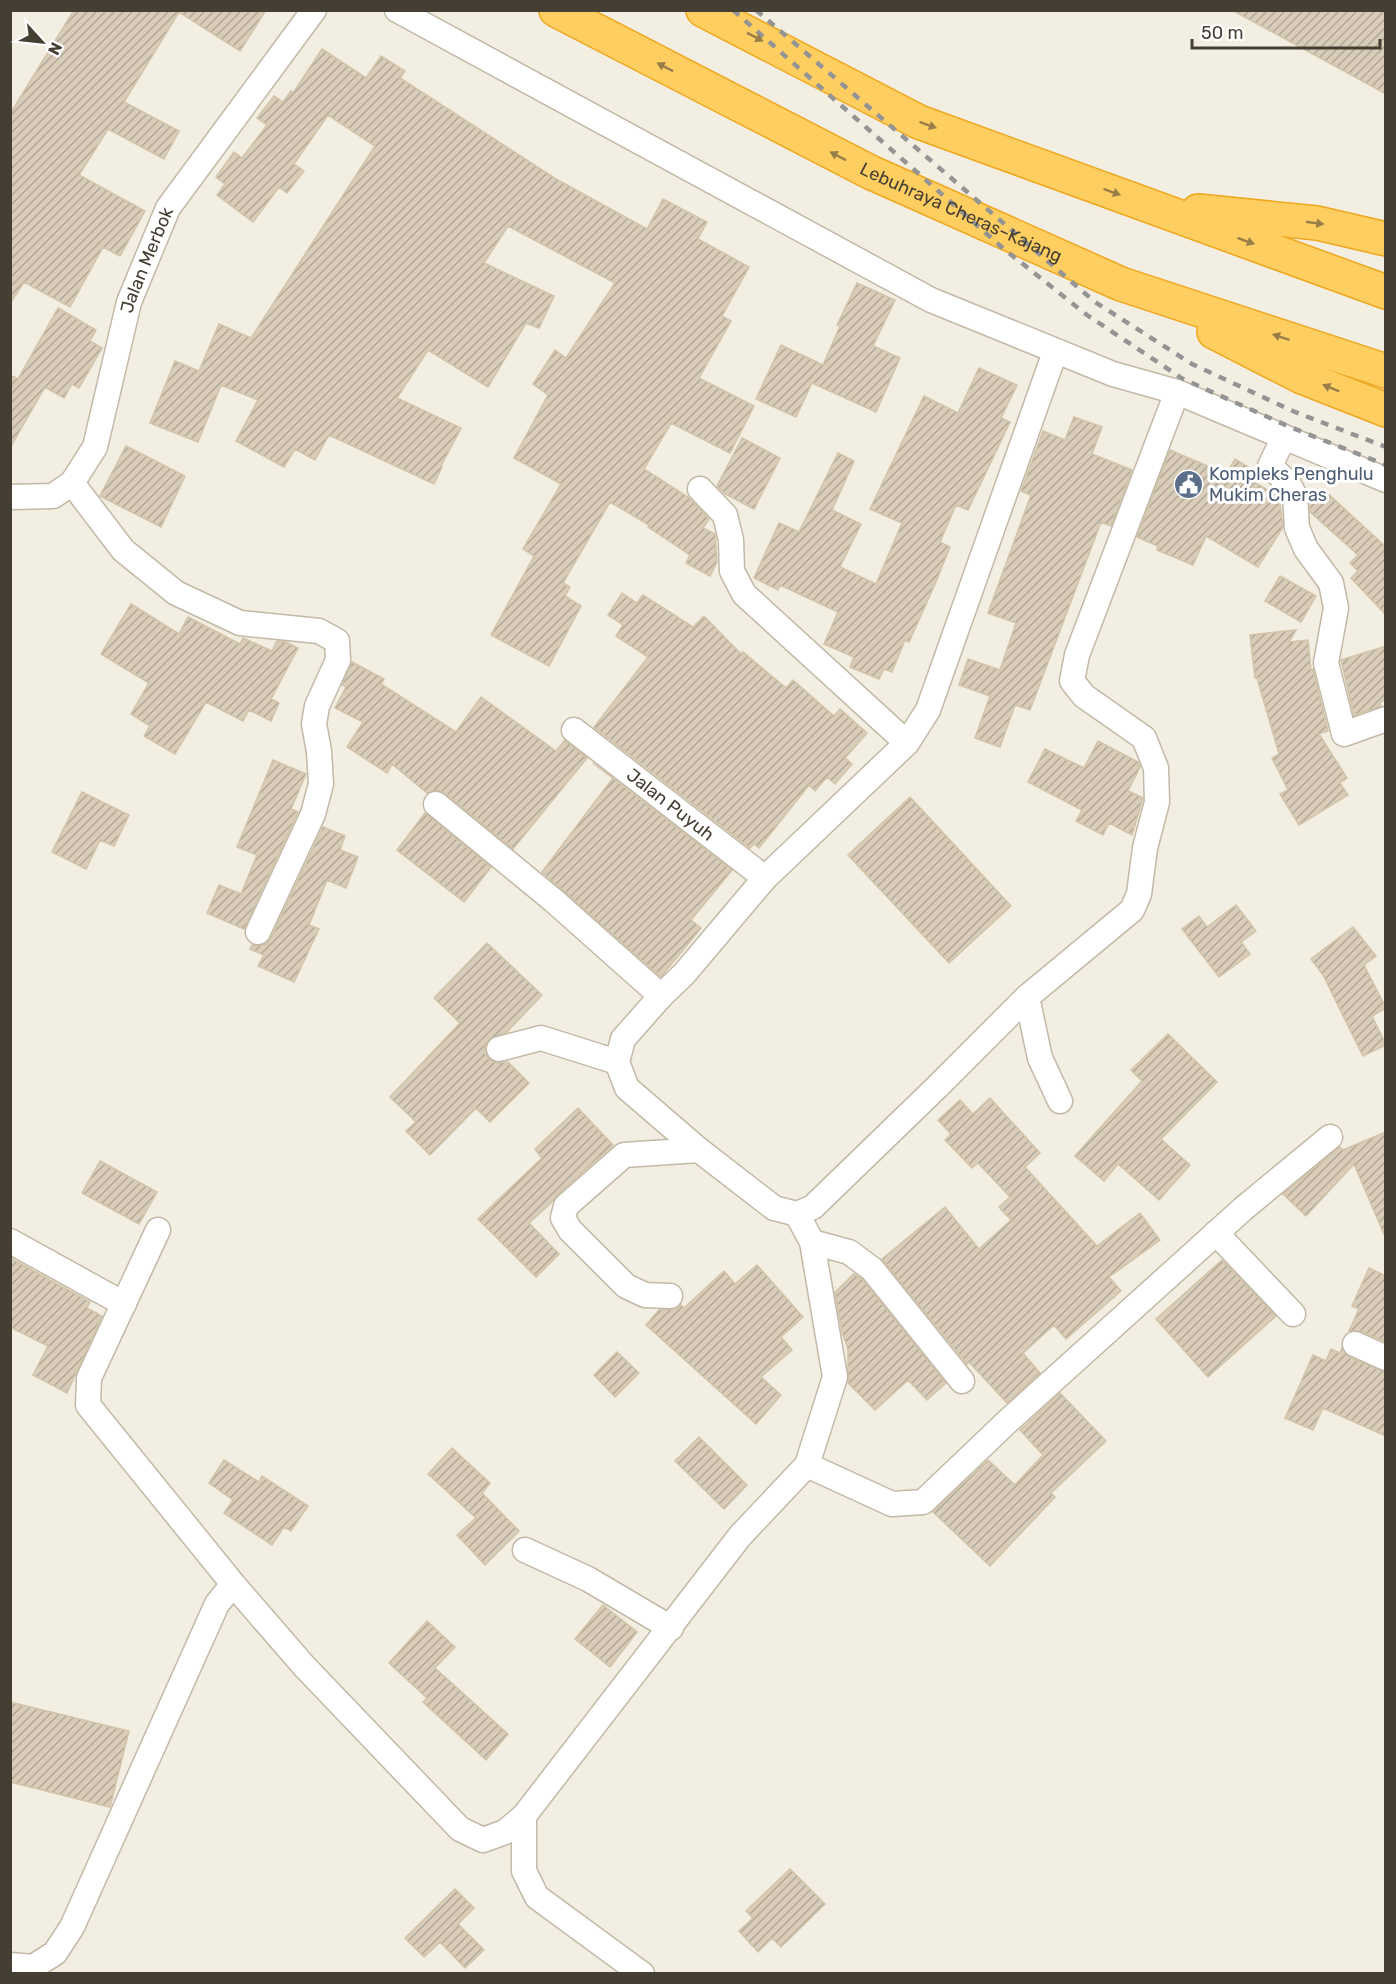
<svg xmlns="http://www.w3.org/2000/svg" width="1396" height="1984" font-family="Rubik,sans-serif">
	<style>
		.building { fill: url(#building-hatch); stroke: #d2c3a9; stroke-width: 1.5 }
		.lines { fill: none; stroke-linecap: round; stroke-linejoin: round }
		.minor-casing { stroke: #c2b9a7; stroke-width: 27 }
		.motorway-casing { stroke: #efa720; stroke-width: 36 }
		.minor { stroke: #fff; stroke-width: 24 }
		.motorway { stroke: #ffce61; stroke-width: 33 }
		.rail { stroke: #949494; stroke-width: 4.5; stroke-dasharray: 8 8; stroke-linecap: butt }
		.oneway { fill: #997f47 }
		.labels { text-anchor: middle; stroke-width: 6; stroke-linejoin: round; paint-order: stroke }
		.street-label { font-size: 18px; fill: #453e32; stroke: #fff }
		.service-label { font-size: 18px; fill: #4e5e75; stroke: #fff; text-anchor: start }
	</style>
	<defs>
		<pattern id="building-hatch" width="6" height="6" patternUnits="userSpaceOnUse" patternTransform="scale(1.5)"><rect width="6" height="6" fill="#d9cdb9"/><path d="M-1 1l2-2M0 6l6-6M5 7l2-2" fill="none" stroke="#b2a897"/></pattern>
	</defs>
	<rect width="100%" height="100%" fill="#f3eee2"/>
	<path class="building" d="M 74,10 L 266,10 L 240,51 L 179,12 L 124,102 L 179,131 L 164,159 L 108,129 L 79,175 L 145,211 L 120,256 L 103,247 L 70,307 L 24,282 L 10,304 L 10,114 Z
		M 1232,10 L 1386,10 L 1386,94 Z
		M 322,49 L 366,78 L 381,56 L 405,71 L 400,78 L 556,179 L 647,229 L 663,199 L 707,222 L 698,239 L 749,267 L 722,316 L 731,321 L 699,378 L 754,406 L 730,453 L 671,423 L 644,469 L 688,497 L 709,519 L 703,528 L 715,534 L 717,562 L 710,576 L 686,563 L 690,555 L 648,527 L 649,525 L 610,502 L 563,583 L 570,587 L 565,596 L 581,606 L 549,666 L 491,635 L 534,556 L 523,549 L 561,484 L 514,458 L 548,395 L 533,384 L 555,350 L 566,358 L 615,283 L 508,226 L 484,263 L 554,296 L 539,328 L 526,323 L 488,387 L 428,350 L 397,398 L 461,428 L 441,466 L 442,467 L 434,484 L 329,435 L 315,460 L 295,449 L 284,467 L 236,441 L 258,400 L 221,385 L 198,442 L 150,423 L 175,361 L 199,371 L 219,324 L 251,338 L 375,146 L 328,115 L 294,164 L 304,171 L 287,193 L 279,187 L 253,222 L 217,195 L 225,184 L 216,177 L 234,152 L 242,158 L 267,125 L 257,118 L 274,96 L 283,102 L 291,91 L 293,93 Z
		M 857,283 L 895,300 L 873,346 L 900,358 L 876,412 L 812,383 L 796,417 L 756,399 L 781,345 L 823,365 L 840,326 L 837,325 Z
		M 58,308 L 96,330 L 90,341 L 102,348 L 79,388 L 72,384 L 64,398 L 45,387 L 10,448 L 10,375 L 18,379 Z
		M 979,368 L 1017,385 L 1001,418 L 1010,422 L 968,510 L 956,505 L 940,542 L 950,547 L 935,584 L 909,642 L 905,640 L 892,672 L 884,669 L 879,679 L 850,667 L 854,657 L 824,644 L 838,612 L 780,585 L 778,590 L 754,578 L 779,523 L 799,532 L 838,453 L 854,461 L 832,510 L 861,524 L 840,567 L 876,584 L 902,523 L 870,509 L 924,396 L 958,413 Z
		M 1074,417 L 1102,427 L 1092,454 L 1132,470 L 1111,526 L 1101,522 L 1030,710 L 1015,705 L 1000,747 L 975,738 L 990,696 L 959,685 L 968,659 L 1000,670 L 1016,623 L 988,613 L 1031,495 L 1021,491 L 1043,431 L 1065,440 Z
		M 742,438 L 780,458 L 754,509 L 725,494 L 717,486 Z
		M 126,446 L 185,476 L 161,527 L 100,496 Z
		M 1170,450 L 1226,474 L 1235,459 L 1255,471 L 1251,480 L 1279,497 L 1283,527 L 1258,567 L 1206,536 L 1193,565 L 1157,550 L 1158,546 L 1137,537 Z
		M 1323,489 L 1386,547 L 1386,615 L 1351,578 L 1358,571 L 1350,563 L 1358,555 L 1310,512 L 1310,503 Z
		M 1280,576 L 1316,596 L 1301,622 L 1265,601 Z
		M 622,593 L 637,603 L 643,595 L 693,627 L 704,616 L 741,654 L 743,652 L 786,688 L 793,680 L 834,716 L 840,709 L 867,733 L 845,758 L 852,764 L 835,784 L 827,777 L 815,791 L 809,785 L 759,848 L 754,844 L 750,848 L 594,727 L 648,657 L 616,636 L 623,625 L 608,615 Z
		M 131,604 L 179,634 L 188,617 L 240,644 L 243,638 L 272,651 L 277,641 L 286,642 L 298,648 L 271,699 L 279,703 L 271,721 L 249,710 L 243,721 L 206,702 L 175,754 L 144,736 L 150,726 L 131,714 L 149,683 L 101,654 Z
		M 1296,630 L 1289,642 L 1308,640 L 1311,670 L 1313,669 L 1328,731 L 1319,734 L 1347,778 L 1340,783 L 1348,795 L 1299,825 L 1280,794 L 1288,790 L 1272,758 L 1279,754 L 1257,678 L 1255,678 L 1250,635 Z
		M 1386,646 L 1386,700 L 1380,702 L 1381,706 L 1354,715 L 1341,660 Z
		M 352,662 L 384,679 L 381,684 L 456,732 L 481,697 L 556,751 L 565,740 L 587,758 L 513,849 L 445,793 L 438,790 L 427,793 L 392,764 L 387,773 L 347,747 L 363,722 L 335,708 L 346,687 L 342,685 Z
		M 1098,741 L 1138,762 L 1140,767 L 1128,791 L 1143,798 L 1132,835 L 1109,823 L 1103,835 L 1076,821 L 1082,810 L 1028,782 L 1045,749 L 1084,768 Z
		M 273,760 L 306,774 L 291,809 L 298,812 L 244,929 L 207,913 L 219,885 L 241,894 L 257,855 L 237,847 Z
		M 593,763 L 732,870 L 691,920 L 701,928 L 661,977 L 542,872 L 613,778 Z
		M 82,792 L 129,815 L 114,846 L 100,840 L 86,869 L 52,852 Z
		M 910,797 L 1011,906 L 949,963 L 848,855 Z
		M 425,813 L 491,867 L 464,902 L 397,850 Z
		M 323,827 L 345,836 L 340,850 L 358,857 L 346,888 L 327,880 L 309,925 L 319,929 L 294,982 L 258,966 L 264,955 L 250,949 L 252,945 L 259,946 L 266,944 L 271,938 Z
		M 1236,905 L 1256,931 L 1241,942 L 1250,954 L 1219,977 L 1182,929 L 1199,916 L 1207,927 Z
		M 1353,927 L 1376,956 L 1364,965 L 1386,1008 L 1372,1016 L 1386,1045 L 1363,1056 L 1323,975 L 1311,959 Z
		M 487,943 L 542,995 L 507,1032 L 489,1039 L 485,1046 L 485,1053 L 489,1059 L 496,1063 L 508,1062 L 529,1083 L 490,1122 L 476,1108 L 430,1155 L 406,1131 L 416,1122 L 390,1097 L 460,1023 L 434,998 Z
		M 1168,1034 L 1217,1082 L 1161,1139 L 1190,1165 L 1159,1200 L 1118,1164 L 1104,1181 L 1075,1156 L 1142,1081 L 1131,1070 Z
		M 990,1098 L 1040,1153 L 1025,1167 L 1097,1246 L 1140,1213 L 1160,1240 L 1109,1277 L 1121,1291 L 1066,1339 L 1054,1325 L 1023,1353 L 1040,1373 L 1007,1403 L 969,1362 L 967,1364 L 882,1259 L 945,1207 L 979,1249 L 1011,1220 L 999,1207 L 1010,1197 L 978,1163 L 972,1168 L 945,1140 L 951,1134 L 938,1120 L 960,1100 L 973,1114 Z
		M 578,1108 L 613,1145 L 557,1195 L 552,1202 L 529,1223 L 559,1254 L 536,1277 L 478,1219 L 542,1158 L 535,1149 Z
		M 1386,1132 L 1386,1239 L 1354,1164 L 1306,1216 L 1283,1194 L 1340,1147 L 1343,1150 Z
		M 100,1161 L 157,1192 L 139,1224 L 82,1193 Z
		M 10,1258 L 90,1302 L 87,1308 L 102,1316 L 67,1393 L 33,1375 L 48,1346 L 10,1327 Z
		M 1222,1260 L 1276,1316 L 1208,1377 L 1156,1319 Z
		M 757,1265 L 803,1317 L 781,1337 L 792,1350 L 761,1377 L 781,1395 L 756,1424 L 646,1325 L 659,1310 L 676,1309 L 681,1305 L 684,1308 L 724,1271 L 735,1284 Z
		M 1369,1268 L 1386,1276 L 1386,1342 L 1360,1331 L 1349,1331 L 1359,1309 L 1352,1306 Z
		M 854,1274 L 862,1279 L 946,1383 L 927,1400 L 908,1380 L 875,1410 L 848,1383 L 848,1349 L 842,1332 L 835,1292 Z
		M 1342,1348 L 1349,1357 L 1386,1372 L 1386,1436 L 1323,1408 L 1313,1430 L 1285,1418 L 1313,1355 L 1326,1361 L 1331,1349 L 1340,1353 Z
		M 617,1352 L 639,1373 L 615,1397 L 594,1375 Z
		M 1060,1393 L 1106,1441 L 1051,1493 L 1055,1497 L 990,1566 L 933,1512 L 988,1460 L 1015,1485 L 1043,1455 L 1020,1430 Z
		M 699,1437 L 747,1485 L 724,1509 L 675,1461 Z
		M 452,1448 L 490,1483 L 482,1493 L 519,1531 L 485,1565 L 457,1535 L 476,1518 L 428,1474 Z
		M 224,1460 L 259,1482 L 262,1476 L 308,1506 L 291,1531 L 284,1527 L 272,1545 L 224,1513 L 233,1500 L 209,1483 Z
		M 603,1605 L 637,1632 L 610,1667 L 575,1639 Z
		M 427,1621 L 455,1647 L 435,1668 L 508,1734 L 486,1760 L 423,1702 L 427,1698 L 389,1663 Z
		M 10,1702 L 129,1731 L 110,1807 L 10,1782 Z
		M 790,1869 L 825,1904 L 781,1947 L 772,1938 L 758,1952 L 739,1931 L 753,1918 L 746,1911 Z
		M 455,1889 L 474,1908 L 458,1924 L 484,1950 L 465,1968 L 440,1942 L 424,1957 L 405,1938 Z"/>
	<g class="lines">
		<defs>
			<g id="minor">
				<path d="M 397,10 L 931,300 L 1113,374 L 1177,392 L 1386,480"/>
				<path d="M 1055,352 L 928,710 L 907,743 L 765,878 L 684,974 L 661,996 L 623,1039 L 617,1062 L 627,1088 L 699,1150 L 774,1208 L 797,1214 L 813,1207 L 937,1087 L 1027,997 L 1132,910 L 1139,894 L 1145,848 L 1157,802 L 1156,768 L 1144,738 L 1084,696 L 1072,681 L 1077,655 L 1177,392"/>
				<path d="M 1284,437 L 1270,466 L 1288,483 L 1295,496 L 1297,528 L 1306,549 L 1331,583 L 1336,608 L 1326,663 L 1344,734 L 1386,719"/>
				<path d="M 72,483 L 123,550 L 176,593 L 240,623 L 319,631 L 337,641 L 338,660 L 317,706 L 314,724 L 319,751 L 321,784 L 313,814 L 258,932"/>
				<path d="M 700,489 L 725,515 L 731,540 L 732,571 L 744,594 L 907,743"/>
				<path id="s1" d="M 10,497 L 53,496 L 72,483 L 95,447 L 129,302 L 168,208 L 314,10"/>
				<path id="s2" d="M 574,730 L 765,878"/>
				<path d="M 436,804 L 553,900 L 661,996"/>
				<path d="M 1027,997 L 1040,1058 L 1060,1101"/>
				<path d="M 499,1049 L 541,1038 L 617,1062"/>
				<path d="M 158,1230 L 89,1378 L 88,1405 L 233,1584 L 304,1666 L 460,1829 L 483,1840 L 505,1832 L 524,1816 L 524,1871 L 537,1897 L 642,1974"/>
				<path d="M 1216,1233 L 1293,1314"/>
				<path d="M 10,1241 L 124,1304"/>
				<path d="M 812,1242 L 849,1252 L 872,1269 L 962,1381"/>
				<path d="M 670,1296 L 645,1295 L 626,1286 L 570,1230 L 563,1218 L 566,1206 L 624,1155 L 699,1150"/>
				<path d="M 1355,1344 L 1386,1358"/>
				<path d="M 807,1465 L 892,1504 L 923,1502 L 1008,1421 L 1244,1208 L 1330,1137"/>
				<path d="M 525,1550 L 588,1579 L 671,1628"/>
				<path d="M 524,1816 L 740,1536 L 807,1465 L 835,1377 L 812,1242 L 797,1214"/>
				<path d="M 10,1965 L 33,1967 L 55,1953 L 72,1927 L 217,1604 L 233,1584"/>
			</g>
			<g id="motorway">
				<path id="s3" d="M 556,10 L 870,172 L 1121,284 L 1386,371"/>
				<path d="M 703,10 L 919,122 L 1386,292"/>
				<path d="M 1198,211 L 1317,223 L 1386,239"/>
				<path d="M 1214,332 L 1302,377 L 1386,410"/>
			</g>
		</defs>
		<use href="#minor" class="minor-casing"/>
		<use href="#motorway" class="motorway-casing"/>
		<use href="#minor" class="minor"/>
		<use href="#motorway" class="motorway"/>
		<path class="rail" d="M 733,10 L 1004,249 L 1087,315 L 1183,379 L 1290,427 L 1386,465
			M 756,10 L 1095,302 L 1192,364 L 1295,412 L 1386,447"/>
	</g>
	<defs><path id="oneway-solid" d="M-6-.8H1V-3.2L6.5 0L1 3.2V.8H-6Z" transform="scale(1.5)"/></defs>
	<g class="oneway">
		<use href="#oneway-solid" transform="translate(755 37) rotate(27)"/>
		<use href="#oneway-solid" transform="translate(665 67) rotate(-153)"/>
		<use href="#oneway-solid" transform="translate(928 125) rotate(20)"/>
		<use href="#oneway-solid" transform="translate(838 156) rotate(-153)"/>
		<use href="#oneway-solid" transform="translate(1112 192) rotate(20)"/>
		<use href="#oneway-solid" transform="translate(1315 223) rotate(8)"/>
		<use href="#oneway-solid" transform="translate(1246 241) rotate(20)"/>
		<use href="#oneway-solid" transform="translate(1281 337) rotate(-162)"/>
		<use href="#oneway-solid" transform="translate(1331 388) rotate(-158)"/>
	</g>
	<defs>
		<symbol id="civic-disc" viewBox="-11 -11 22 22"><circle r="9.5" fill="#5c6f8a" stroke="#fff"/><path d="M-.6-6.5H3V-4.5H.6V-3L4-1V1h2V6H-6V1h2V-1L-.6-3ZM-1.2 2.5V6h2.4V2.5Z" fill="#fff"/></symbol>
	</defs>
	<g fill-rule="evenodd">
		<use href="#civic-disc" x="1172" y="468" width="33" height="33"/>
	</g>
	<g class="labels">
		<g class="street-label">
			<text dy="6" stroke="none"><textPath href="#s3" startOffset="453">Lebuhraya Cheras–Kajang</textPath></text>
			<text dy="6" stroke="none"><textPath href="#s1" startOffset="303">Jalan Merbok</textPath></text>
			<text dy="6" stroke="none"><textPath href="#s2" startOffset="122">Jalan Puyuh</textPath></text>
		</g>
		<g class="service-label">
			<text x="1209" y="480">Kompleks Penghulu<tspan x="1209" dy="21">Mukim Cheras</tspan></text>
		</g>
	</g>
	<rect width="1396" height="1984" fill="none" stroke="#453e32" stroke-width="24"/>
	<g transform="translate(42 42) rotate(117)" stroke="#ffffff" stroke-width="4.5" paint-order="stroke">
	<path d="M0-4.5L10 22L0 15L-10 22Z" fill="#453e32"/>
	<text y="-9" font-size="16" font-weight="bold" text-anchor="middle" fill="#453e32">N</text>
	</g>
	<path d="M1192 39v9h188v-9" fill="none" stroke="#453e32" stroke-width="3"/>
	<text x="1201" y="39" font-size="18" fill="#453e32" stroke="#ffffff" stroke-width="4.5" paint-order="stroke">50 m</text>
</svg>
